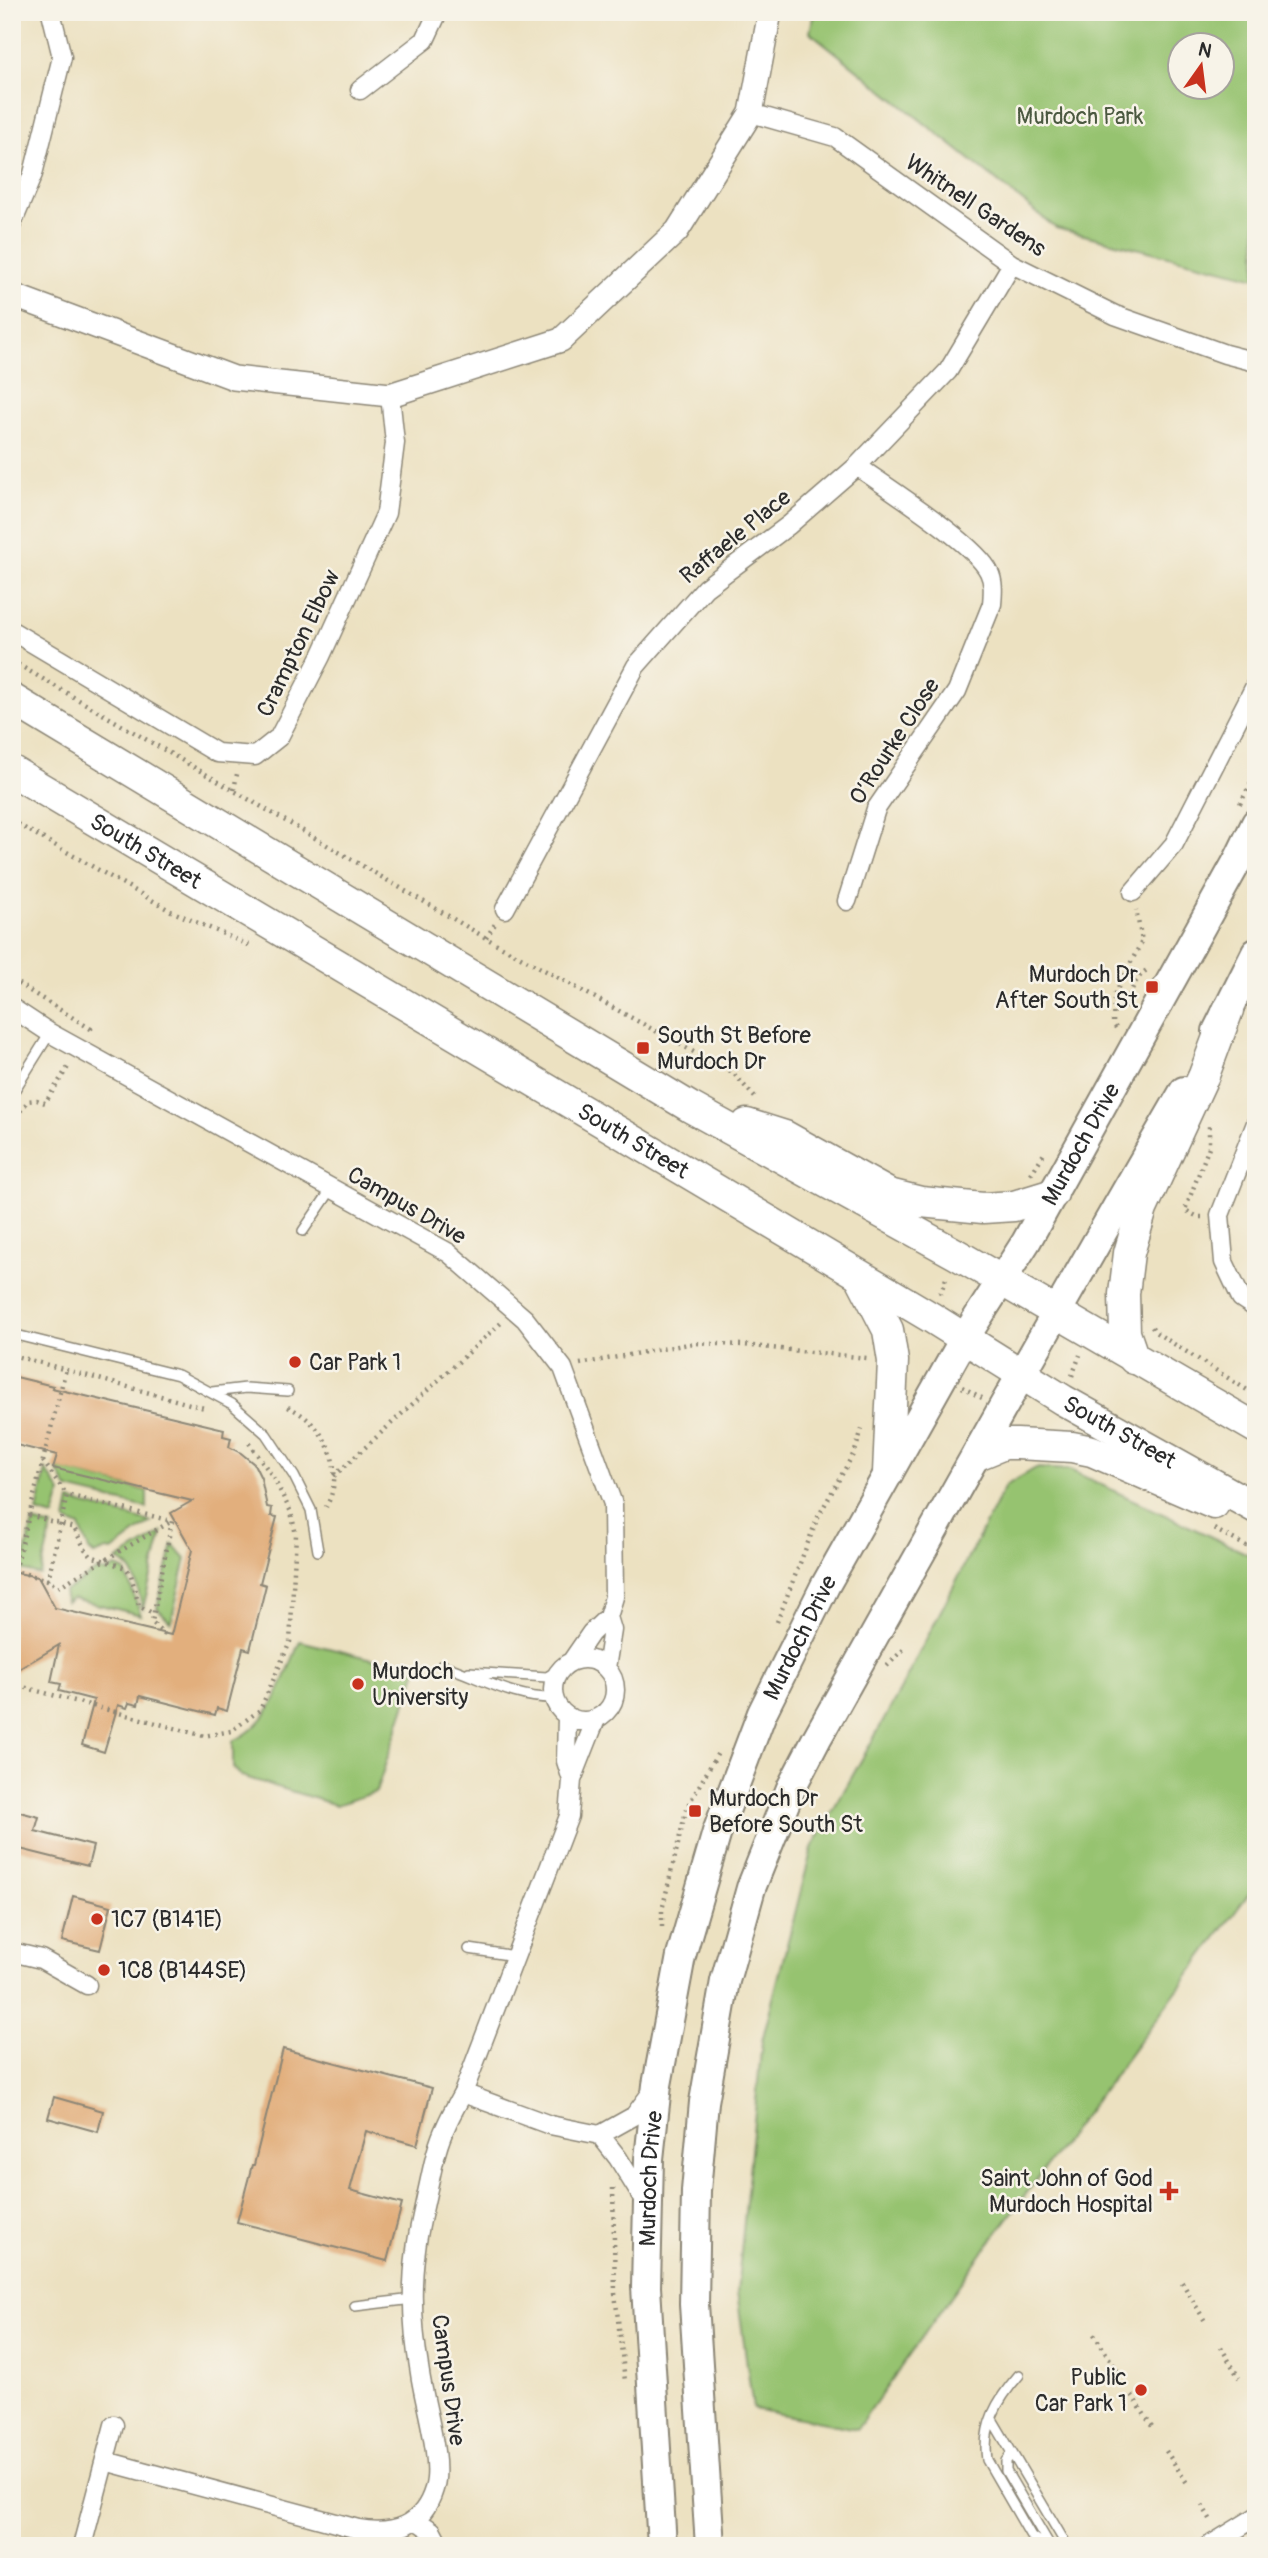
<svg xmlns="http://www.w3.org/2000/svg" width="1268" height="2558" font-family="Pangolin,sans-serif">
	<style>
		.green { fill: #96c370; stroke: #60774e; stroke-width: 2; fill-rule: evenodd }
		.building { fill: #e2af7d }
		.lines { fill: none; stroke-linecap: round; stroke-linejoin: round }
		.service-casing { stroke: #8c8676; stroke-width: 12 }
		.minor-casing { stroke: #8c8676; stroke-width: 21 }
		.tertiary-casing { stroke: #8c8676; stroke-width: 26 }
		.primary-casing { stroke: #8c8676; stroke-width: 32 }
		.trunk-casing { stroke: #8c8676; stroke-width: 33 }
		.path { stroke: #8c8676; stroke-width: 4.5; stroke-dasharray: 2 5; stroke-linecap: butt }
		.service { stroke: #fff; stroke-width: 9 }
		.minor { stroke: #fff; stroke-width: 18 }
		.tertiary { stroke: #fff; stroke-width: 23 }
		.primary { stroke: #fff; stroke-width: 28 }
		.trunk { stroke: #fff; stroke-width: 30 }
		.poi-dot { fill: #c8321e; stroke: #f7f3e8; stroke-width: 2.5 }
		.labels { text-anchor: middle; stroke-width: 5; stroke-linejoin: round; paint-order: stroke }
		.park-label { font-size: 23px; fill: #4b5940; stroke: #f7f3e8 }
		.street-label { font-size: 23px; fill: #2b2b2b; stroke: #f7f3e8 }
		.poi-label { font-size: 23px; fill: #2b2b2b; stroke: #f7f3e8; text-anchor: start }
	</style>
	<rect width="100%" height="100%" fill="#f7f3e8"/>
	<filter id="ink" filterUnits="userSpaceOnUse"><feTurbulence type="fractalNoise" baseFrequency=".0143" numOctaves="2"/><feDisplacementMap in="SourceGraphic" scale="14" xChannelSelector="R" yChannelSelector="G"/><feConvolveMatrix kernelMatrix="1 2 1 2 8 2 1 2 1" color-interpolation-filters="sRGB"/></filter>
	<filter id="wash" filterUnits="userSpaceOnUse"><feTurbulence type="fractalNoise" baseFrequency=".00686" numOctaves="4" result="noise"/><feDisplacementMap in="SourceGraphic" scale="28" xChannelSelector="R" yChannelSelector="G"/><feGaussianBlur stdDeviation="1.57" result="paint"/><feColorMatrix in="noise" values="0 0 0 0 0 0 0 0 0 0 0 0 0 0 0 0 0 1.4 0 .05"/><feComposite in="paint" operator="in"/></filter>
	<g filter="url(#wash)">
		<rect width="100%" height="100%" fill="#ece1c1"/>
		<path class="green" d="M 814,12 L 1256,12 L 1256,278 L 1056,228 L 810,32 ZM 1180,46 L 1222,46 L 1222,88 L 1180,88 Z
			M 56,1468 L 147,1491 L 147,1508 L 68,1489 Z
			M 1036,1468 L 1070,1470 L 1256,1558 L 1256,1884 L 971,2268 L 857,2429 L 753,2409 L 737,2292 L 762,2041 L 812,1848 L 895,1700 L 1005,1486 Z
			M 46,1470 L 61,1493 L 54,1517 L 37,1512 Z
			M 70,1501 L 151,1522 L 112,1551 L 106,1550 L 95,1555 L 89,1550 L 80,1527 L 66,1521 Z
			M 33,1522 L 52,1527 L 40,1575 L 21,1570 Z
			M 162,1533 L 143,1608 C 135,1588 140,1572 118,1560 Z
			M 173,1545 L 186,1559 L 171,1622 L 157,1608 Z
			M 116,1567 L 125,1571 L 141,1615 L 72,1598 L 66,1602 L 64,1592 L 98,1570 L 105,1572 Z
			M 300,1641 L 417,1670 L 376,1792 L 336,1805 L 241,1776 L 233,1767 L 233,1741 C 273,1724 284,1678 300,1641 Z"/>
		<g id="blocks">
			<path class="building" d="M 12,1376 L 53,1386 L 52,1388 L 224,1429 L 223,1436 L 231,1438 L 229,1447 L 241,1453 L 254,1464 L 261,1478 L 267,1507 L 272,1508 L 271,1516 L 277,1517 L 260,1583 L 266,1585 L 250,1650 L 243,1648 L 227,1711 L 217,1708 L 215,1715 L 140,1696 L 138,1705 L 129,1703 L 127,1708 L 118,1705 L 104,1752 L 82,1745 L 94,1700 L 59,1691 L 61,1684 L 51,1682 L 59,1645 L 12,1673 L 12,1572 L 38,1577 L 55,1608 L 171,1635 L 192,1550 L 171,1513 L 192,1501 L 53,1468 L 57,1455 L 12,1444 Z
				M 12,1810 L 39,1817 L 35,1831 L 93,1846 L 88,1866 L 12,1847 Z
				M 73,1896 L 111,1906 L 100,1950 L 62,1941 Z
				M 283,2049 L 432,2088 L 417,2145 L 366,2131 L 350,2190 L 402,2204 L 387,2261 L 237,2222 L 252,2165 L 254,2165 Z
				M 54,2097 L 103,2111 L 98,2132 L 48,2118 Z"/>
		</g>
	</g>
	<g filter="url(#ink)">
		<use href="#blocks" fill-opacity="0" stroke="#8c8676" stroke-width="2"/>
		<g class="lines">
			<defs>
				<path id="service" d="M 12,1094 L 50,1033
					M 303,1231 L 331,1190
					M 12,1334 L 178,1375 L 232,1404 L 266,1434 L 294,1476 L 311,1510 L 318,1551
					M 212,1392 L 246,1388 L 288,1391
					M 442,1665 C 480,1677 513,1699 554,1698
					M 469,1672 L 547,1677 L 564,1666
					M 469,1949 L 515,1956
					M 355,2306 L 413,2299
					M 1019,2375 C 997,2400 982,2426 987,2460 L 1031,2536 L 1044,2546
					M 992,2419 L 1067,2546
					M 1012,2453 L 1006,2461 L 1006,2471 L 1050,2546"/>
				<path id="minor" d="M 360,90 L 425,40 L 438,12
					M 751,113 L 835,137 L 1012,264 L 1115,315 L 1225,354 L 1256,362
					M 12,224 L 33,174 L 62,57 L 51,12
					M 12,631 L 217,753 L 255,756 L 279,737 L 321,656 L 386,513 L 395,443 L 390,395
					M 1133,892 L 1174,844 L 1256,684
					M 847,901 L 876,809 L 957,691 L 992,604 C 993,593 994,582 989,572 C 976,544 886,487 857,466
					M 505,909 L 636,666 L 705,588 L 789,525 L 857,466 L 948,371 L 1012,264
					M 12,1008 L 50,1033 L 449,1253 L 525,1319 L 563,1368 L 613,1504 L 614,1597 L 608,1617 L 612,1630 L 606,1668
					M 1256,1123 L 1220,1215 L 1224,1262 L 1241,1298 L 1256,1308
					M553 1690a31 31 0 1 1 62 0a31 31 0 1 1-62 0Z
					M 571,1662 L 591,1633 L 608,1617
					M 567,1716 L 566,1761 L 572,1780
					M 12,1952 L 41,1959 L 87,1985
					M 463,2093 L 550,2125 L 600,2135 L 634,2116 L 655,2088
					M 600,2135 L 618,2158 L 647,2205
					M 105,2461 L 358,2529 C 394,2535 423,2526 434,2489 C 443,2462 424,2403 420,2373 C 413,2333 410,2291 416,2250 C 418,2231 423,2212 427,2193 C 432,2171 436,2146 446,2126 C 451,2114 457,2104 463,2093 L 569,1816 L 572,1780 L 596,1719
					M 416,2520 L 432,2531 L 440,2546
					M 82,2546 L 114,2425
					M 374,2546 L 374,2545
					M 1209,2546 L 1256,2517"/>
				<path id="tertiary" d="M 12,295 L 234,378 L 390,395 L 561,340 L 677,231 L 751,113 L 770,12"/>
				<g id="primary">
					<path d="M 1217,1031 L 1256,953"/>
					<path id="s1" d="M 662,2546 L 646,2287 L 649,2159 L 657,2085 L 681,1956 L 717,1832 L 762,1713 L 825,1586 L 964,1339 L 1026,1242 L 1238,860 L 1256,823"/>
					<path d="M 710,2546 L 694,2304 L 696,2191 L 704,2102 L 725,1981 L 751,1888 L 791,1788 L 817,1738 C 938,1522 1059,1305 1184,1091"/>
				</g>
				<g id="trunk">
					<path d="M 12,699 L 690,1107 L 956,1254 L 1256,1428"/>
					<path id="s2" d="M 12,771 L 932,1318 L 1063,1400 L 1256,1508"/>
					<path d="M 747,1124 L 785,1136 L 889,1194 L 921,1202 L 983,1208 L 1014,1206 L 1053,1194"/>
					<path d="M 860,1276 L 888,1330 L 893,1361 L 888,1473"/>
					<path d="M 1134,1359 L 1125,1333 L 1124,1294 L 1129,1253 L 1142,1209 L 1204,1075 L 1228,1010"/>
					<path d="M 977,1455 L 1004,1444 L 1017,1444 L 1072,1447 L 1092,1451 L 1214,1504"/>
				</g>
			</defs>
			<use href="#service" class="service-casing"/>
			<use href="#minor" class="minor-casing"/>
			<use href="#tertiary" class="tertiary-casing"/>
			<use href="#primary" class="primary-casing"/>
			<use href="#trunk" class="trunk-casing"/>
			<path class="path" d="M 12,661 L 486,938 L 734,1074 L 758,1101
				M 234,790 L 237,774
				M 1240,804 L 1256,773
				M 12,821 L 171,911 L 253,947
				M 486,938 L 495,924
				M 12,980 L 91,1029 L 89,1032
				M 1127,1009 C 1128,995 1136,975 1149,969
				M 1116,1028 L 1113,1024 L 1114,995 L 1142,941 L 1136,910
				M 12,1122 L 28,1101 L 37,1100 L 45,1103 L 70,1064
				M 1031,1174 L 1045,1152
				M 1202,1217 L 1198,1217 L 1185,1210 L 1209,1147 L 1209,1126
				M 940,1294 L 947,1276
				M 1152,1327 L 1155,1332 L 1252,1393
				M 12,1355 L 204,1408
				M 580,1364 L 694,1343 L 743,1345 L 867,1358
				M 1072,1376 L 1080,1355
				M 962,1387 L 982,1398
				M 288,1407 C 326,1424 347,1469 326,1507
				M 43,1461 L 67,1495
				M 334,1476 L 502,1322
				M 29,1515 L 74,1528 L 85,1549 L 91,1556 L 126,1568 L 131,1575 L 139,1606 L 152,1613
				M 1214,1529 L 1256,1551
				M 48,1580 L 15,1571 L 66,1369
				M 777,1622 L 818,1517 L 855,1451 L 863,1426
				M 165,1635 L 152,1622 L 172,1521 L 67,1495 L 48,1580 L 58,1587 L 172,1521
				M 887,1666 L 906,1647
				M 12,1684 L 204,1736 L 231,1731 L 260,1710 L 290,1642 L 296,1535 L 291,1512 L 273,1477 L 247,1440
				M 662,1927 L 662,1910 L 687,1807 L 719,1751
				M 613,2188 L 615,2293 L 625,2381
				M 1182,2282 L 1206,2323
				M 1094,2334 L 1118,2372
				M 1221,2347 L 1239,2378
				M 1132,2395 L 1153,2428
				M 1251,2400 L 1256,2408
				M 1166,2451 L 1187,2483
				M 1202,2505 L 1212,2522"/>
			<use href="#service" class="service"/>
			<use href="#minor" class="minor"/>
			<use href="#tertiary" class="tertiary"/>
			<use href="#primary" class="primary"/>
			<use href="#trunk" class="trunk"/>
		</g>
	</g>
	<g class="poi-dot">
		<rect x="1145" y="980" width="14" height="14" rx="3.5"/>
		<rect x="636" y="1041" width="14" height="14" rx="3.5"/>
		<circle cx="295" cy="1362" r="7"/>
		<circle cx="358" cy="1684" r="7"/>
		<rect x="688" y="1804" width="14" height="14" rx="3.5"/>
		<circle cx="97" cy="1919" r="7"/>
		<circle cx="104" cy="1970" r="7"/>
		<path d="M1165.5 2180.5h7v7h7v7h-7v7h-7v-7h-7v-7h7z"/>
		<circle cx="1141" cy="2390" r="7"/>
	</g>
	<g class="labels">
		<g class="park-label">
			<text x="1080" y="124">Murdoch Park</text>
		</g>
		<g class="street-label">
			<text transform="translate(976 205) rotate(34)" y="8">Whitnell Gardens</text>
			<text transform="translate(735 536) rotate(-39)" y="8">Raffaele Place</text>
			<text transform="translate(298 643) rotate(-64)" y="8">Crampton Elbow</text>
			<text transform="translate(894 741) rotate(-57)" y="8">O’Rourke Close</text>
			<text dy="8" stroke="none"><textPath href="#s2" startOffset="156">South Street</textPath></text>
			<text dy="8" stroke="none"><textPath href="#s2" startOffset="723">South Street</textPath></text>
			<text dy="8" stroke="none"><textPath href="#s1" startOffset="1502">Murdoch Drive</textPath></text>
			<text transform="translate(407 1205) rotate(30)" y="8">Campus Drive</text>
			<text dy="8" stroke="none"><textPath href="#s2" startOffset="1290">South Street</textPath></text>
			<text dy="8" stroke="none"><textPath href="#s1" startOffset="934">Murdoch Drive</textPath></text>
			<text dy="8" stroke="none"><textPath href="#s1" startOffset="368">Murdoch Drive</textPath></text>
			<text transform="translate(449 2380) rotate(82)" y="8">Campus Drive</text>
		</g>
		<g class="poi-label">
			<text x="1138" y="982" text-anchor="end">Murdoch Dr<tspan x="1138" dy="26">After South St</tspan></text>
			<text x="657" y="1043">South St Before<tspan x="657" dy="26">Murdoch Dr</tspan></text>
			<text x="309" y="1370">Car Park 1</text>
			<text x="372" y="1679">Murdoch<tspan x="372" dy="26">University</tspan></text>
			<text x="709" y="1806">Murdoch Dr<tspan x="709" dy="26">Before South St</tspan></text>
			<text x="111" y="1927">1C7 (B141E)</text>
			<text x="118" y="1978">1C8 (B144SE)</text>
			<text x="1153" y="2186" text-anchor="end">Saint John of God<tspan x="1153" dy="26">Murdoch Hospital</tspan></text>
			<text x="1127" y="2385" text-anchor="end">Public<tspan x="1127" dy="26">Car Park 1</tspan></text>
		</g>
	</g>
	<rect width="1268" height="2558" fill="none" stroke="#f7f3e8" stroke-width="42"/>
	<g transform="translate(1201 66) rotate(14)"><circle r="33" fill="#f7f3e8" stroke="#a5a39c" stroke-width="2"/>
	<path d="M0-5L12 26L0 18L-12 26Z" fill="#c8321e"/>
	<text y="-10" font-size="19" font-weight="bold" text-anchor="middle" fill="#2b2b2b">N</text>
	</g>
</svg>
